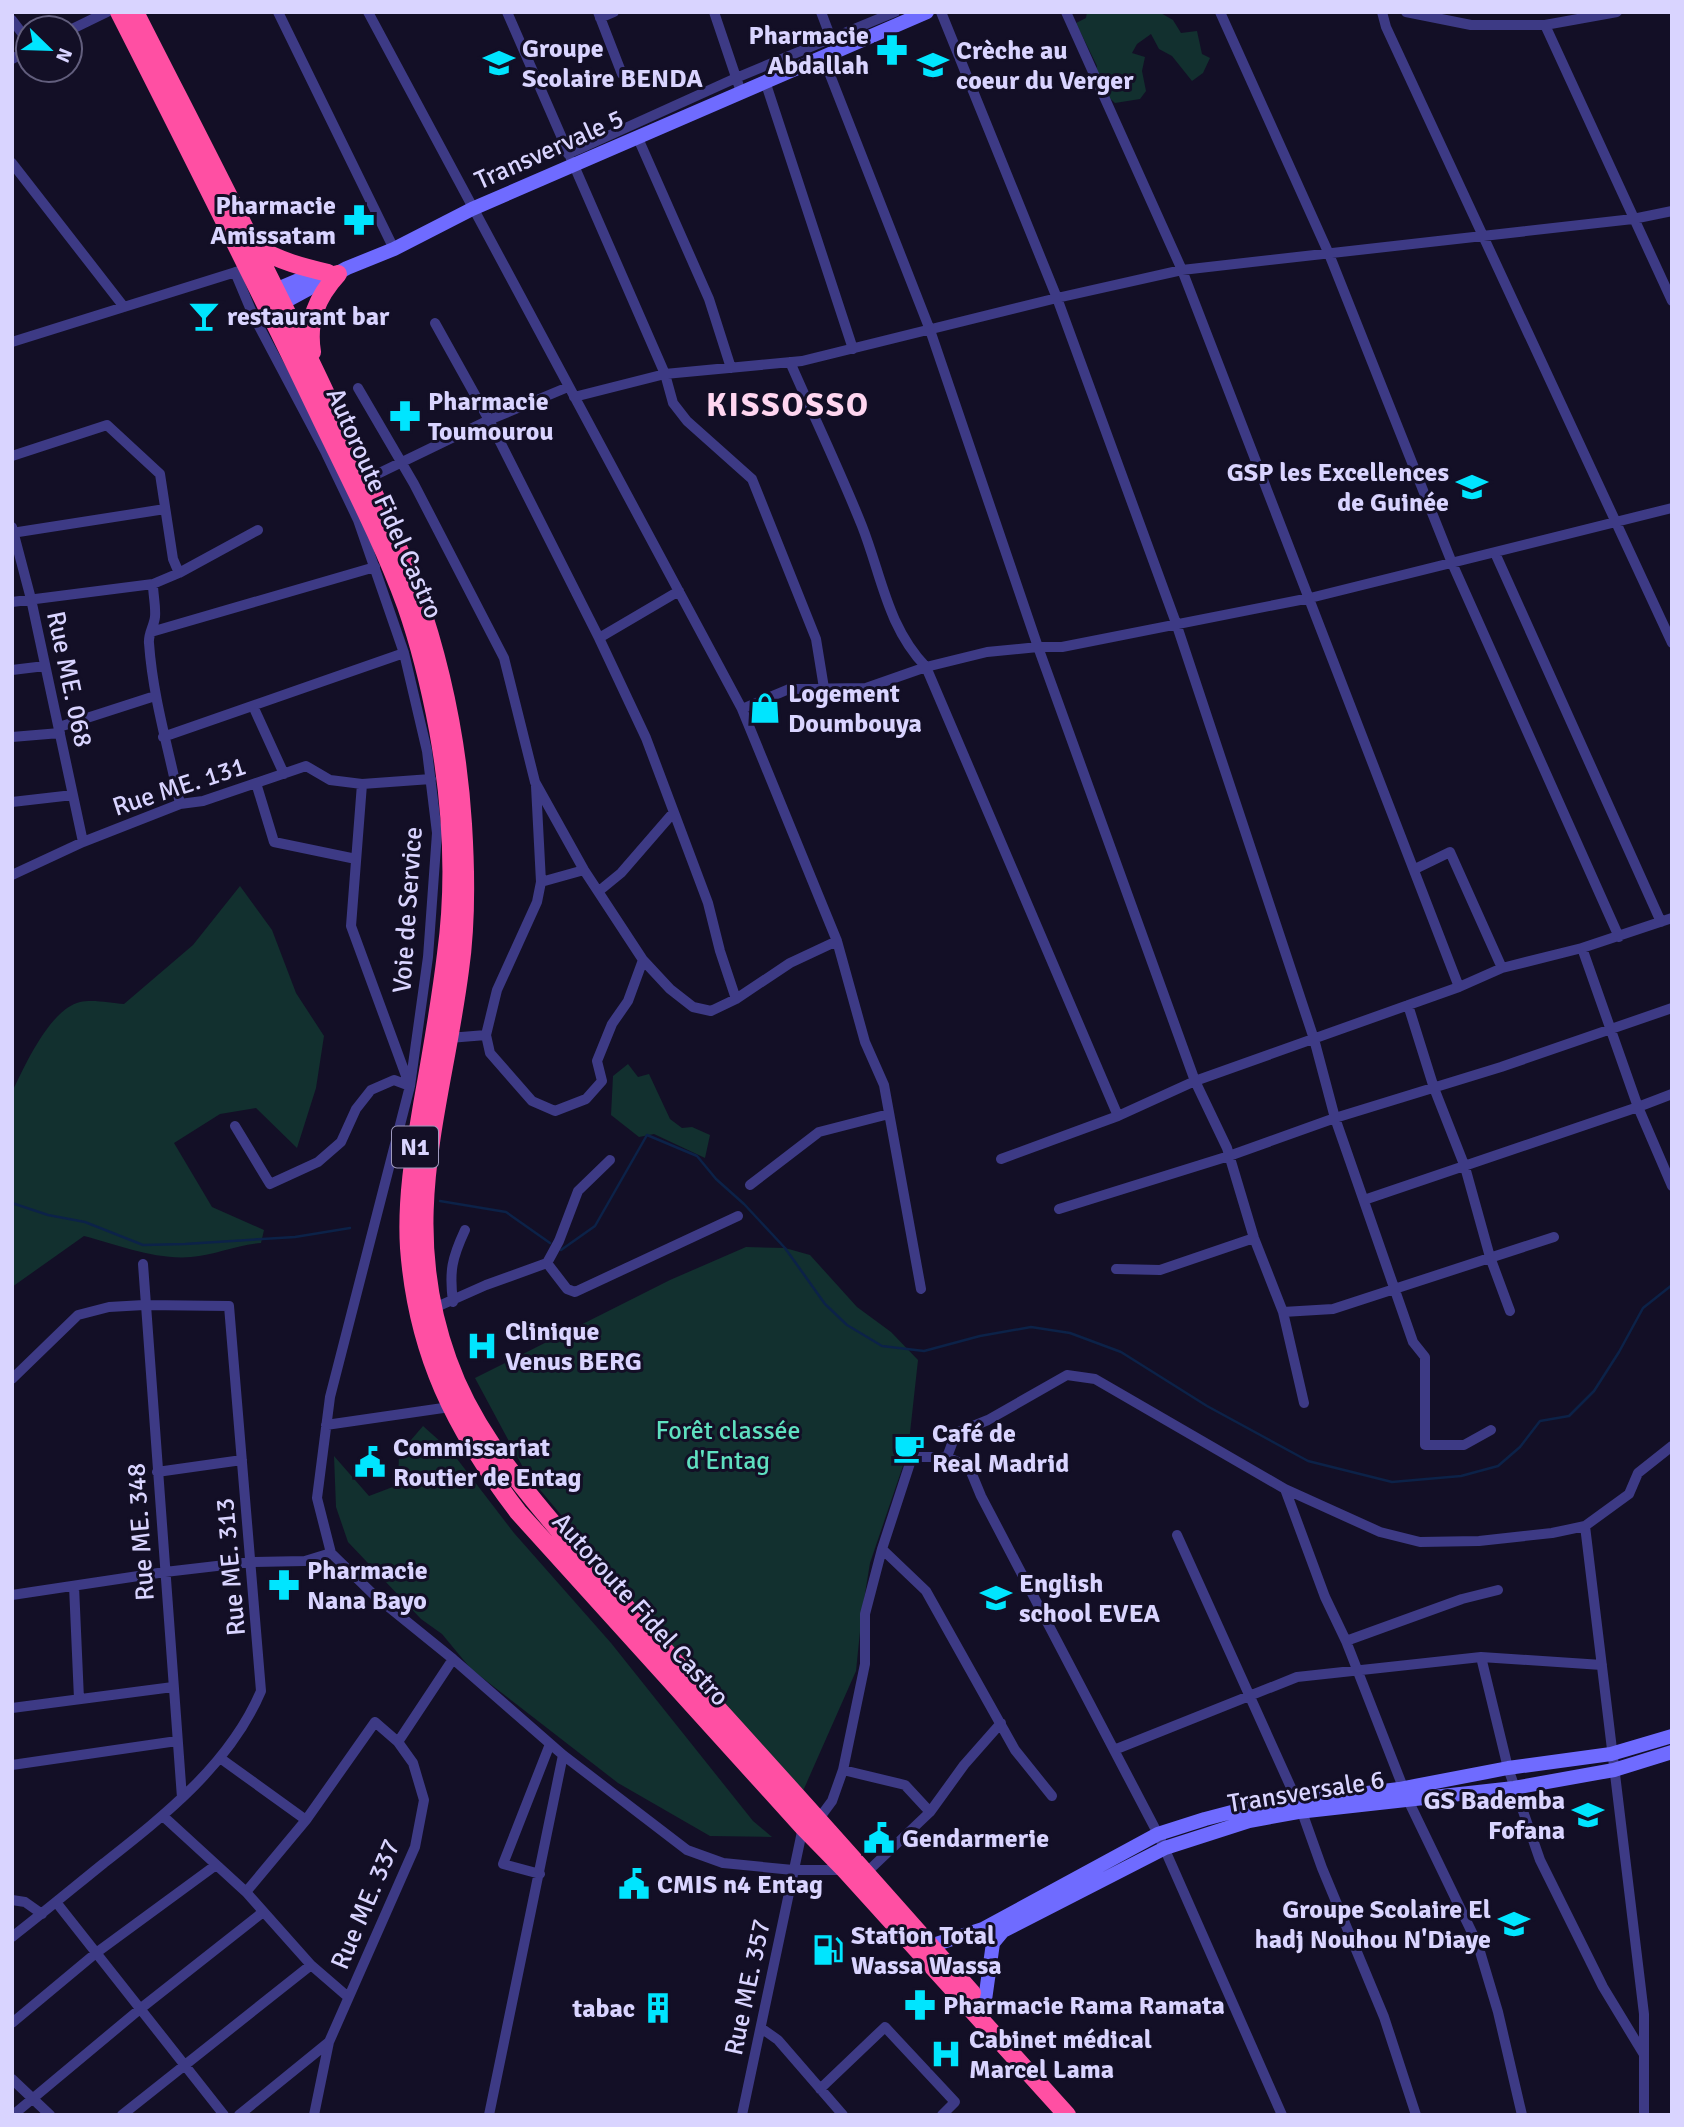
<svg xmlns="http://www.w3.org/2000/svg" width="1684" height="2127" font-family="Signika,sans-serif">
	<style>
		.green { fill: #12302f }
		.lines { fill: none; stroke-linecap: round; stroke-linejoin: round }
		.stream { stroke: #0c2248; stroke-width: 2.5 }
		.street { stroke: #3d3a85; stroke-width: 10 }
		.secondary { stroke: #6f6bff; stroke-width: 14 }
		.highway { stroke: #ff4fa3; stroke-width: 18 }
		.labels { text-anchor: middle; stroke-width: 6; stroke-linejoin: round; paint-order: stroke }
		.shield { fill: #130f26; stroke: #9e99be; stroke-width: 2 }
		.shield-label { font-size: 24px; font-weight: bold; fill: #d9d4ff }
		.poi-label { font-size: 26px; font-weight: bold; fill: #d9d4ff; stroke: #130f26; text-anchor: start }
		.street-label { font-size: 26px; fill: #d9d4ff; stroke: #130f26 }
		.park-label { font-size: 26px; fill: #5fe0c0; stroke: #130f26 }
		.district-label { font-size: 33px; font-weight: bold; letter-spacing: 2px; fill: #ffd6f0; stroke: #130f26 }
	</style>
	<rect width="100%" height="100%" fill="#130f26"/>
	<path class="green" d="M 1087,12 L 1159,12 L 1173,20 L 1181,33 L 1197,31 L 1202,54 L 1210,58 L 1203,73 L 1192,81 L 1172,56 L 1159,49 L 1151,34 L 1137,44 L 1132,53 L 1145,57 L 1142,71 L 1146,91 L 1140,99 L 1115,103 L 1093,83 L 1097,66 L 1076,23 L 1086,18 Z
		M 240,886 L 272,930 L 296,993 L 324,1036 L 316,1088 L 297,1148 L 256,1108 L 220,1114 L 174,1143 L 212,1207 L 264,1230 L 261,1243 C 237,1245 215,1255 191,1257 C 155,1260 118,1245 84,1236 L 12,1287 L 12,1092 C 25,1066 49,1010 80,1002 C 93,999 111,1003 124,1004 L 193,945 Z
		M 628,1064 L 638,1077 L 649,1074 L 670,1119 L 682,1128 L 692,1127 L 710,1135 L 705,1158 L 654,1134 L 639,1137 L 611,1115 L 613,1076 Z
		M 746,1247 L 785,1248 L 810,1255 L 857,1307 L 891,1332 L 918,1360 L 908,1451 L 870,1563 L 862,1612 L 856,1671 L 799,1800 L 526,1473 L 475,1378 L 670,1280 Z
		M 423,1426 L 451,1451 L 514,1533 L 611,1643 L 753,1821 L 772,1837 L 710,1836 L 618,1783 L 471,1669 L 442,1634 L 421,1619 L 348,1542 L 336,1507 L 334,1456 L 369,1496 L 398,1485 L 399,1454 Z"/>
	<g class="lines">
		<path class="stream" d="M 440,1201 L 506,1212 L 550,1243
			M 12,1203 L 48,1215 L 85,1222 L 143,1245 L 185,1244 L 295,1237 L 350,1228
			M 561,1250 L 595,1226 L 647,1135 L 697,1156 L 716,1179 L 744,1204 L 785,1248 L 825,1304 L 847,1325 L 882,1346 L 924,1351 L 980,1336 L 1031,1327 L 1070,1333 L 1121,1352 L 1207,1406 L 1308,1461 L 1392,1482 L 1461,1476 L 1498,1466 L 1520,1447 L 1540,1421 L 1569,1416 L 1594,1391 L 1619,1352 L 1643,1308 L 1672,1285"/>
		<path class="street" d="M 278,12 L 394,249
			M 368,12 L 742,709 L 837,941 L 865,1042 L 884,1085 L 921,1289
			M 507,12 L 665,374 L 673,403 L 687,421 L 752,479 L 816,639 L 824,688
			M 598,12 L 622,74
			M 714,12 L 741,92
			M 821,12 L 832,41
			M 941,12 L 1057,298 L 1176,623 L 1314,1039 L 1335,1118 L 1413,1342 L 1425,1357 L 1425,1445 L 1464,1445 L 1491,1430
			M 1066,12 L 1182,270 L 1459,987
			M 1220,12 L 1329,254 L 1452,563 L 1619,937
			M 1382,12 L 1386,27 L 1672,643
			M 1406,12 L 1471,25 L 1545,25 L 1617,12
			M 600,18 L 614,12
			M 12,20 L 28,41
			M 1545,25 L 1672,301
			M 70,30 L 107,12
			M 823,57 L 930,330 L 1038,647 L 1195,1081 L 1227,1148 L 1254,1238 L 1283,1312 L 1304,1403
			M 12,59 L 28,51
			M 765,81 L 853,349
			M 637,136 L 709,299 L 731,368
			M 568,154 L 736,78 L 895,12
			M 12,163 L 124,307
			M 235,272 L 253,315 L 326,453 L 358,520 L 404,653 L 427,751 L 437,833 L 428,957 L 410,1086 L 330,1397 L 317,1498 L 331,1553 L 374,1595 L 453,1659 L 563,1755 L 687,1850 L 723,1863 L 793,1870 L 844,1870
			M 435,323 L 489,420 L 599,638 L 646,738 L 708,903 L 720,951 L 736,999
			M 12,342 L 239,271
			M 790,362 C 814,417 840,471 862,526 C 882,577 887,626 926,667 L 1118,1116
			M 358,388 L 414,484 L 504,658 L 535,782 L 584,870 L 643,960 L 670,989 L 693,1007 L 711,1011 L 736,999 L 790,963 L 837,941
			M 574,397 L 665,374 L 802,361 L 1057,298 L 1182,270 L 1633,219 L 1672,211
			M 12,456 L 107,425 L 160,474 L 173,559 L 179,573
			M 367,479 L 489,420 L 568,387
			M 12,527 L 31,599 L 83,842
			M 12,533 L 165,509
			M 1495,553 L 1661,922
			M 153,584 C 153,595 156,606 155,617 C 154,626 148,634 149,643 C 153,699 169,750 180,804
			M 12,602 L 153,584 L 179,573 L 258,530
			M 151,632 L 375,567
			M 599,638 L 679,591
			M 12,670 L 45,666
			M 253,706 L 284,774
			M 742,709 L 789,689 L 866,688 L 926,667 L 987,652 L 1038,647 L 1062,647 L 1310,598 L 1672,508
			M 59,727 L 155,696
			M 12,737 L 60,733
			M 163,737 L 404,653
			M 256,783 L 274,842 L 356,859
			M 536,786 L 541,882 L 537,902 L 497,990 L 486,1035 L 490,1053 L 532,1101 L 555,1111 L 586,1099 L 602,1081 L 597,1061 L 612,1024 L 628,1001 L 643,960
			M 12,802 L 73,795
			M 1415,869 L 1450,852 L 1502,968
			M 12,875 L 83,842 L 180,804 L 203,801 L 306,766 L 330,780 L 362,784
			M 541,882 L 584,870
			M 599,891 L 621,873 L 673,813
			M 1582,948 L 1638,1107 L 1672,1186
			M 1408,1005 L 1434,1088 L 1465,1167 L 1490,1257 L 1510,1311
			M 449,1038 L 486,1035
			M 409,1084 L 351,926 L 362,784 L 431,779
			M 235,1126 L 270,1184 L 318,1162 L 341,1142 L 356,1109 L 371,1090 L 394,1080 L 410,1086
			M 1001,1159 L 1118,1116 L 1195,1081 L 1459,987 L 1502,968 L 1582,948 L 1672,918
			M 750,1185 L 819,1132 L 889,1114
			M 1364,1200 L 1638,1107 L 1672,1094
			M 1059,1209 L 1229,1156 L 1335,1118 L 1501,1067 L 1672,1008
			M 547,1263 L 559,1241 L 578,1191 L 610,1160
			M 143,1264 L 182,1798
			M 1116,1269 L 1160,1270 L 1254,1238
			M 453,1302 C 449,1271 452,1258 465,1230
			M 432,1309 L 486,1285 L 547,1263 L 567,1289 L 575,1292 L 738,1216
			M 1283,1312 L 1333,1309 L 1554,1237
			M 12,1379 L 78,1315 L 109,1307 L 144,1305 L 229,1306 L 261,1691 C 230,1764 165,1815 104,1863 C 73,1888 43,1913 12,1937
			M 326,1425 L 450,1407
			M 947,1457 L 956,1433 L 988,1420 L 1067,1375 L 1095,1379 L 1285,1489 L 1325,1597 L 1346,1641 L 1408,1800 L 1478,1945 L 1498,2012 L 1522,2115
			M 157,1472 L 242,1460
			M 1285,1489 L 1380,1532 L 1420,1542 L 1479,1541 L 1552,1533 L 1585,1526 L 1629,1494 L 1638,1473 L 1672,1446
			M 1585,1526 L 1644,2014 L 1644,2115
			M 1177,1535 L 1302,1812 L 1322,1868 L 1384,2017 L 1416,2115
			M 882,1549 L 926,1591 L 1015,1750 L 1052,1796
			M 74,1586 L 79,1699
			M 12,1595 L 165,1572 L 251,1562 L 305,1561 L 331,1553
			M 1346,1641 L 1462,1599 L 1498,1590
			M 1481,1657 L 1508,1768 L 1540,1860 L 1603,1987 L 1643,2053
			M 12,1708 L 173,1687
			M 398,1742 L 453,1659
			M 1114,1750 L 1297,1677 L 1481,1657 L 1602,1665
			M 220,1758 L 306,1820
			M 12,1765 L 177,1741
			M 843,1770 L 905,1785 L 930,1812
			M 163,1816 L 246,1892 L 311,1965 L 348,1997
			M 818,1820 L 832,1801 L 843,1770 L 865,1664 L 865,1614 L 882,1549 L 912,1457 L 947,1457 L 969,1467 L 981,1496 L 1158,1834 L 1282,2115
			M 866,1873 L 930,1812 L 964,1765 L 1001,1723
			M 540,1874 L 503,1864 L 550,1744
			M 246,1892 L 306,1820 L 375,1722 L 398,1742 L 413,1763 L 424,1800 L 415,1847 L 329,2042 L 314,2115
			M 12,1900 L 25,1902 L 42,1914
			M 56,1902 L 224,2115
			M 12,2023 L 96,1953 L 216,1865
			M 761,2028 L 778,2040 L 843,2115
			M 12,2079 L 50,2115
			M 820,2089 L 885,2027 L 955,2102 L 942,2115
			M 13,2115 L 140,2009 L 263,1912
			M 122,2115 L 311,1965
			M 239,2115 L 329,2042
			M 489,2115 L 563,1755
			M 742,2115 L 803,1827"/>
		<path class="secondary" d="M 268,293 L 301,279 L 325,274
			M 275,307 L 347,268 L 394,249 L 472,209 L 927,12
			M 930,1946 L 983,1929 L 1158,1834 L 1205,1819 L 1247,1808 L 1399,1789 L 1508,1768 L 1611,1754 L 1672,1736
			M 984,2007 L 993,1943 L 1003,1931 L 1165,1848 L 1249,1821 L 1298,1812 L 1514,1788 L 1614,1770 L 1672,1752"/>
		<path class="highway" d="M 119,12 C 187,146 255,280 319,415 C 349,478 382,540 406,606 C 420,646 430,688 438,730 C 451,802 456,881 446,954 C 440,1004 431,1055 422,1105 C 414,1153 406,1200 409,1248 C 417,1354 455,1429 518,1512 L 803,1827 L 845,1870 L 1067,2115
			M 135,12 C 200,140 266,266 327,396 C 358,461 391,525 416,592 C 442,666 458,745 463,824 C 466,872 467,922 460,970 C 442,1109 397,1219 448,1360 C 470,1422 509,1471 551,1521 C 592,1570 635,1617 678,1665 C 777,1773 875,1883 972,1993
			M 256,247 C 279,261 303,267 328,273
			M 312,352 C 307,321 317,297 338,274"/>
	</g>
	<defs>
		<symbol id="pharmacy-bare" viewBox="-9 -9 18 18"><path d="M-2-6h4v4h4v4h-4v4h-4v-4h-4v-4h4Z" fill="#00e5ff" stroke="#130f26" stroke-width="2.5" paint-order="stroke"/></symbol>
		<symbol id="school-bare" viewBox="-9 -9 18 18"><path d="M0-5L7-2L0 1L-7-2ZM-4 1L0 2.5L4 1V4Q0 6-4 4Z" fill="#00e5ff" stroke="#130f26" stroke-width="2.5" paint-order="stroke"/></symbol>
		<symbol id="bar-bare" viewBox="-9 -9 18 18"><path d="M-6-5H6L.8 .8V4.5H3.5V6h-7V4.5H-.8V.8Z" fill="#00e5ff" stroke="#130f26" stroke-width="2.5" paint-order="stroke"/></symbol>
		<symbol id="shop-bare" viewBox="-9 -9 18 18"><path d="M-5-2.5h2.3a2.7 3.5 0 0 1 5.4 0H5L5.5 6h-11ZM-1.5-2.5h3a1.5 2.3 0 0 0-3 0Z" fill="#00e5ff" stroke="#130f26" stroke-width="2.5" paint-order="stroke"/></symbol>
		<symbol id="hospital-bare" viewBox="-9 -9 18 18"><path d="M-5-5h3v3.5h4V-5h3V5h-3V1.5h-4V5h-3Z" fill="#00e5ff" stroke="#130f26" stroke-width="2.5" paint-order="stroke"/></symbol>
		<symbol id="cafe-bare" viewBox="-9 -9 18 18"><path d="M-5.5-4.5H6V0H3Q3 3.5 0 3.5H-2.5Q-5.5 3.5-5.5 0ZM3-3.2v2h1.7v-2ZM-6 4.5H4V6H-6Z" fill="#00e5ff" stroke="#130f26" stroke-width="2.5" paint-order="stroke"/></symbol>
		<symbol id="civic-bare" viewBox="-9 -9 18 18"><path d="M-.6-6.5H3V-4.5H.6V-3L4-1V1h2V6H-6V1h2V-1L-.6-3ZM-1.2 2.5V6h2.4V2.5Z" fill="#00e5ff" stroke="#130f26" stroke-width="2.5" paint-order="stroke"/></symbol>
		<symbol id="fuel-bare" viewBox="-9 -9 18 18"><path d="M-5.5-6h7V0h2V4h1.3V-2.5L3-4.5l.8-.8L6-3V5H2.5V1h-1V6h-7ZM-4.2-4.7v3.2H.2V-4.7Z" fill="#00e5ff" stroke="#130f26" stroke-width="2.5" paint-order="stroke"/></symbol>
		<symbol id="building-bare" viewBox="-9 -9 18 18"><path d="M-4-6H4V6H1V3H-1V6H-4ZM-2.5-4.3h1.7v1.8h-1.7ZM.8-4.3h1.7v1.8H.8ZM-2.5-1h1.7V.8h-1.7ZM.8-1h1.7V.8H.8Z" fill="#00e5ff" stroke="#130f26" stroke-width="2.5" paint-order="stroke"/></symbol>
	</defs>
	<g fill-rule="evenodd">
		<use href="#pharmacy-bare" x="870" y="28" width="44" height="44"/>
		<use href="#school-bare" x="477" y="41" width="44" height="44"/>
		<use href="#school-bare" x="911" y="43" width="44" height="44"/>
		<use href="#pharmacy-bare" x="337" y="198" width="44" height="44"/>
		<use href="#bar-bare" x="182" y="294" width="44" height="44"/>
		<use href="#pharmacy-bare" x="383" y="394" width="44" height="44"/>
		<use href="#school-bare" x="1450" y="465" width="44" height="44"/>
		<use href="#shop-bare" x="743" y="686" width="44" height="44"/>
		<use href="#hospital-bare" x="460" y="1324" width="44" height="44"/>
		<use href="#cafe-bare" x="887" y="1426" width="44" height="44"/>
		<use href="#civic-bare" x="348" y="1440" width="44" height="44"/>
		<use href="#pharmacy-bare" x="262" y="1563" width="44" height="44"/>
		<use href="#school-bare" x="974" y="1576" width="44" height="44"/>
		<use href="#school-bare" x="1566" y="1793" width="44" height="44"/>
		<use href="#civic-bare" x="857" y="1816" width="44" height="44"/>
		<use href="#civic-bare" x="612" y="1862" width="44" height="44"/>
		<use href="#school-bare" x="1492" y="1902" width="44" height="44"/>
		<use href="#fuel-bare" x="806" y="1928" width="44" height="44"/>
		<use href="#pharmacy-bare" x="898" y="1983" width="44" height="44"/>
		<use href="#building-bare" x="636" y="1986" width="44" height="44"/>
		<use href="#hospital-bare" x="924" y="2032" width="44" height="44"/>
	</g>
	<g class="labels">
		<rect class="shield" x="392" y="1126.5" width="46" height="41" rx="5"/>
		<g class="shield-label">
			<text x="415" y="1155">N1</text>
		</g>
		<g class="poi-label">
			<text x="869" y="44" text-anchor="end">Pharmacie<tspan x="869" dy="30">Abdallah</tspan></text>
			<text x="522" y="57">Groupe<tspan x="522" dy="30">Scolaire BENDA</tspan></text>
			<text x="956" y="59">Crèche au<tspan x="956" dy="30">coeur du Verger</tspan></text>
			<text x="336" y="214" text-anchor="end">Pharmacie<tspan x="336" dy="30">Amissatam</tspan></text>
			<text x="227" y="325">restaurant bar</text>
			<text x="428" y="410">Pharmacie<tspan x="428" dy="30">Toumourou</tspan></text>
			<text x="1449" y="481" text-anchor="end">GSP les Excellences<tspan x="1449" dy="30">de Guinée</tspan></text>
			<text x="788" y="702">Logement<tspan x="788" dy="30">Doumbouya</tspan></text>
			<text x="505" y="1340">Clinique<tspan x="505" dy="30">Venus BERG</tspan></text>
			<text x="932" y="1442">Café de<tspan x="932" dy="30">Real Madrid</tspan></text>
			<text x="393" y="1456">Commissariat<tspan x="393" dy="30">Routier de Entag</tspan></text>
			<text x="307" y="1579">Pharmacie<tspan x="307" dy="30">Nana Bayo</tspan></text>
			<text x="1019" y="1592">English<tspan x="1019" dy="30">school EVEA</tspan></text>
			<text x="1565" y="1809" text-anchor="end">GS Bademba<tspan x="1565" dy="30">Fofana</tspan></text>
			<text x="902" y="1847">Gendarmerie</text>
			<text x="657" y="1893">CMIS n4 Entag</text>
			<text x="1491" y="1918" text-anchor="end">Groupe Scolaire El<tspan x="1491" dy="30">hadj Nouhou N'Diaye</tspan></text>
			<text x="851" y="1944">Station Total<tspan x="851" dy="30">Wassa Wassa</tspan></text>
			<text x="943" y="2014">Pharmacie Rama Ramata</text>
			<text x="635" y="2017" text-anchor="end">tabac</text>
			<text x="969" y="2048">Cabinet médical<tspan x="969" dy="30">Marcel Lama</tspan></text>
		</g>
		<g class="street-label">
			<text transform="translate(549 149) rotate(-24)" y="9">Transvervale 5</text>
			<text transform="translate(385 503) rotate(66)" y="9">Autoroute Fidel Castro</text>
			<text transform="translate(70 679) rotate(78)" y="9">Rue ME. 068</text>
			<text transform="translate(179 786) rotate(-18)" y="9">Rue ME. 131</text>
			<text transform="translate(407 910) rotate(-86)" y="9">Voie de Service</text>
			<text transform="translate(140 1532) rotate(-94)" y="9">Rue ME. 348</text>
			<text transform="translate(230 1567) rotate(-95)" y="9">Rue ME. 313</text>
			<text transform="translate(641 1609) rotate(48)" y="9">Autoroute Fidel Castro</text>
			<text transform="translate(1306 1791) rotate(-9)" y="9">Transversale 6</text>
			<text transform="translate(365 1904) rotate(-67)" y="9">Rue ME. 337</text>
			<text transform="translate(747 1987) rotate(-78)" y="9">Rue ME. 357</text>
		</g>
		<g class="park-label">
			<text x="728" y="1439">Forêt classée<tspan x="728" dy="30">d'Entag</tspan></text>
		</g>
		<g class="district-label">
			<text x="788" y="416">KISSOSSO</text>
		</g>
	</g>
	<rect width="1684" height="2127" fill="none" stroke="#d9d4ff" stroke-width="28"/>
	<g transform="translate(49 49) rotate(113)"><circle r="33" fill="#130f26" stroke="#625e7d" stroke-width="2"/>
	<path d="M0-5L12 26L0 18L-12 26Z" fill="#00e5ff"/>
	<text y="-10" font-size="19" font-weight="bold" text-anchor="middle" fill="#d9d4ff">N</text>
	</g>
</svg>
